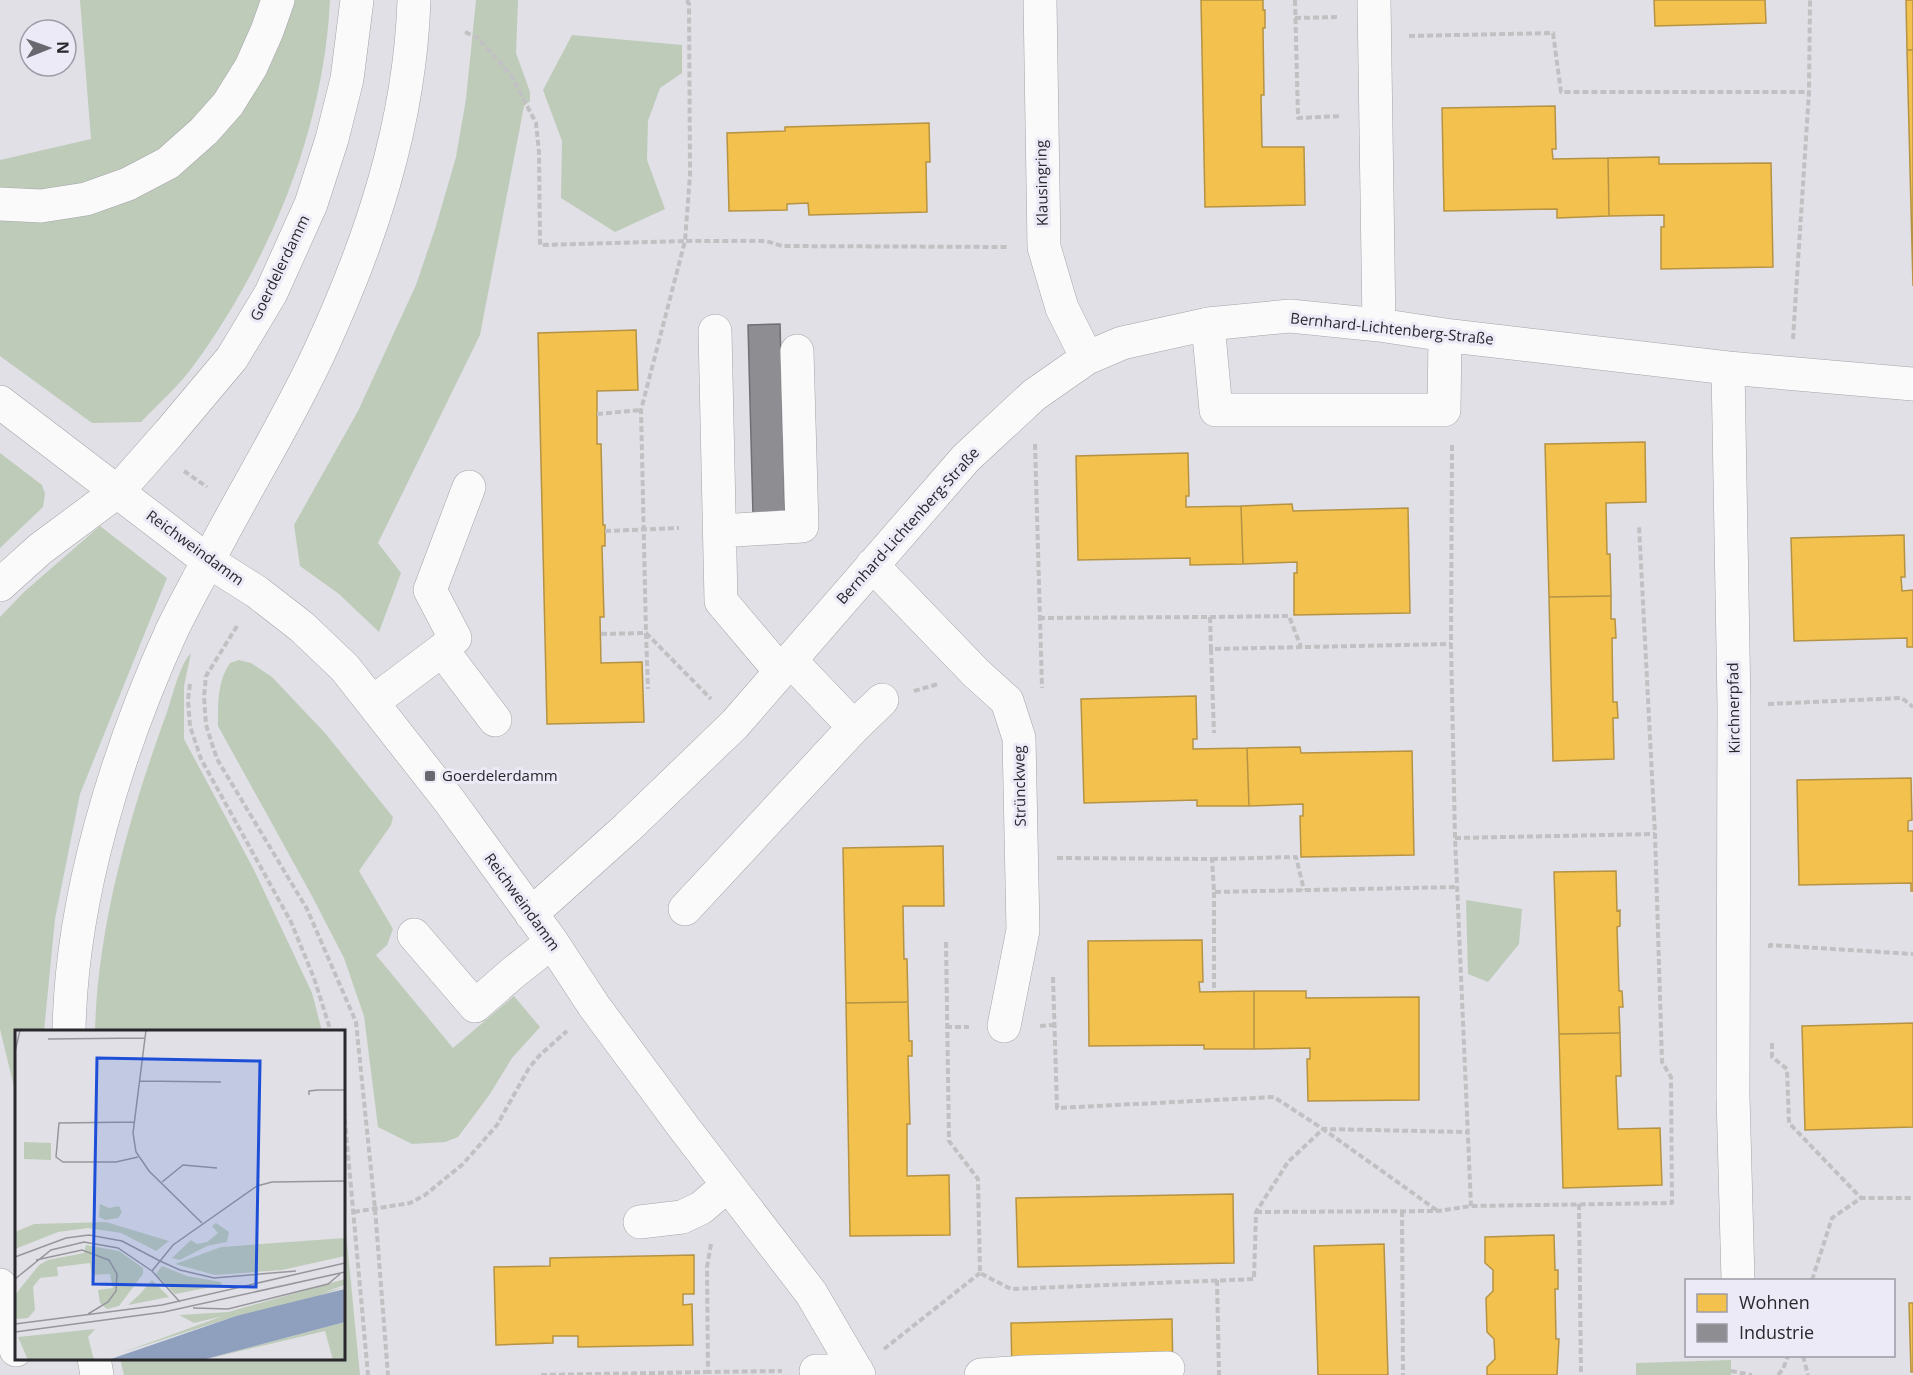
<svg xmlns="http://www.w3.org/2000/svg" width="1913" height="1375" font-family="'Open Sans',sans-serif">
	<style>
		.green { fill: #becbb9 }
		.homes { fill: #f2c14e; stroke: #b69344; stroke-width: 1.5 }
		.industry { fill: #8d8d92; stroke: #6f6f74; stroke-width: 1.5 }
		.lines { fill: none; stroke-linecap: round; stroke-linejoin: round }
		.minor-casing { stroke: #a4a4a8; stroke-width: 34 }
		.major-casing { stroke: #a4a4a8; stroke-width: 34 }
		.highway-casing { stroke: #a4a4a8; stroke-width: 34 }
		.path { stroke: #c1c1c4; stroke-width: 4; stroke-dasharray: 6 3; stroke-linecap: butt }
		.minor { stroke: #fafafb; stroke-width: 33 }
		.major { stroke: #fafafb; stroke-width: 33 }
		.highway { stroke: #fafafb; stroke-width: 33 }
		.poi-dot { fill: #69686e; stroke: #ebeaf6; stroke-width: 2 }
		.labels { text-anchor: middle; stroke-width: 6; stroke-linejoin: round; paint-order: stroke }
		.street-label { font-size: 15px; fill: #29282d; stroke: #ebeaf6 }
		.poi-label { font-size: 15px; fill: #29282d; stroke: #ebeaf6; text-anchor: start }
		.inset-road { fill: none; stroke: #97969c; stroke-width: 1.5 }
		.view { fill: #1d4ed8; fill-opacity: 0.15; stroke: #1d4ed8; stroke-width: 3 }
		.inset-edge { fill: none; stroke: #29282d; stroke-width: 3 }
	</style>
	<rect width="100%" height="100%" fill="#e0e0e6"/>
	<path class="green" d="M 80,0 L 330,0 C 324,129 270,261 194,365 C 179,386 158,404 141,422 L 92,423 L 0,356 L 0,160 L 91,139 Z
		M 476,0 L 518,0 L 516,53 L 530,92 L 530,101 L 524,106 L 480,335 L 378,543 L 401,573 L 379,632 L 339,594 L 300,566 L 294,525 L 358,411 L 416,285 L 436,226 L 456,157 L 466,99 Z
		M 572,35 L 682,45 L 682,73 L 660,88 L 648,121 L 647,160 L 665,209 L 615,232 L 561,198 L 562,141 L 543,90 Z
		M 0,453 L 42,485 L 45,494 L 43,507 L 0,548 Z
		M 100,526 L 167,578 L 80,794 L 55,919 L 44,1031 L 16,1032 L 16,1087 L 14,1087 L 0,1029 L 0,617 L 24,592 Z
		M 191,653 L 184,686 L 184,739 L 253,868 L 312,993 L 322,1031 L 95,1031 C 98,923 130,814 167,712 C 173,695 179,666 191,653 Z
		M 239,660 L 251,663 L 272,677 L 325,733 L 393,817 L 391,825 L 359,871 L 393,929 L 387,945 L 376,955 L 453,1048 L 514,996 L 540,1027 L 512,1058 L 490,1094 L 458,1137 L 445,1142 L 412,1144 L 378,1127 L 364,1016 L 344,958 L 312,896 L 218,726 C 218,704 217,682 230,663 Z
		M 1466,900 L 1522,909 L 1519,944 L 1488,982 L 1468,974 Z
		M 344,1212 L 360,1375 L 124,1375 L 120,1359 L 344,1358 Z
		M 1731,1360 L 1731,1375 L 1636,1375 L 1636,1363 Z"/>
	<path class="homes" d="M 1201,0 L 1263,0 L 1263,10 L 1265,10 L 1265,28 L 1263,28 L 1264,95 L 1261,95 L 1262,147 L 1304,147 L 1305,205 L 1205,207 Z
		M 1654,0 L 1765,0 L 1766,23 L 1655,26 Z
		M 1906,0 L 1913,0 L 1913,50 L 1907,50 Z
		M 1907,50 L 1913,50 L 1913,286 Z
		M 1555,106 L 1556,149 L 1552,149 L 1553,159 L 1608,158 L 1609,216 L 1557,218 L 1557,209 L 1444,211 L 1442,108 Z
		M 929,123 L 930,162 L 926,162 L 927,212 L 809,215 L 808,203 L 787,204 L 787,210 L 729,211 L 727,133 L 785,131 L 785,127 Z
		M 1659,157 L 1659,164 L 1771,163 L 1773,267 L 1661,269 L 1661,227 L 1664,227 L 1664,215 L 1609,216 L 1608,158 Z
		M 636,330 L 638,390 L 597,391 L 597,444 L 601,444 L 603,525 L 605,525 L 605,546 L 602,546 L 604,617 L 600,617 L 601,663 L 642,662 L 644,722 L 547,724 L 538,333 Z
		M 1645,442 L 1646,502 L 1606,503 L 1607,554 L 1610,554 L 1611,596 L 1549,597 L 1545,444 Z
		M 1188,453 L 1189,496 L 1186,496 L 1186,507 L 1241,506 L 1243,564 L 1190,565 L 1190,558 L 1078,560 L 1076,456 Z
		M 1292,504 L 1293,511 L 1408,508 L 1410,613 L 1294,615 L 1294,573 L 1297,573 L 1297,562 L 1243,564 L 1241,506 Z
		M 1904,535 L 1905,577 L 1901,577 L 1902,591 L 1913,590 L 1913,647 L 1907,647 L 1907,638 L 1794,641 L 1791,538 Z
		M 1611,596 L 1611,619 L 1615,619 L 1616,638 L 1612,638 L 1613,702 L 1617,702 L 1618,718 L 1613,718 L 1614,759 L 1553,761 L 1549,597 Z
		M 1196,696 L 1197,739 L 1193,739 L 1193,749 L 1247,748 L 1249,806 L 1197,806 L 1197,800 L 1084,803 L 1081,699 Z
		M 1300,747 L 1301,753 L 1412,751 L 1414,855 L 1301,857 L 1300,816 L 1303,816 L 1303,804 L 1249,806 L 1247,748 Z
		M 1911,778 L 1912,820 L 1908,821 L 1908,831 L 1913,831 L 1913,891 L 1911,891 L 1911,883 L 1799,885 L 1797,780 Z
		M 943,846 L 944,906 L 903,906 L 904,959 L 907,959 L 908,1002 L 846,1003 L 843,848 Z
		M 1616,871 L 1617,911 L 1620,910 L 1620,926 L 1617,927 L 1619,991 L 1622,991 L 1623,1007 L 1619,1007 L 1620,1033 L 1559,1034 L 1554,872 Z
		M 1202,940 L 1203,982 L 1199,982 L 1200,992 L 1254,991 L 1254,1049 L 1204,1049 L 1204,1045 L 1089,1046 L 1088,941 Z
		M 1254,991 L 1306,991 L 1306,998 L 1419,997 L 1419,1100 L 1308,1101 L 1307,1059 L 1310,1059 L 1310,1048 L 1254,1049 Z
		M 908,1002 L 909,1041 L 912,1041 L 912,1056 L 908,1056 L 910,1124 L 907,1124 L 907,1176 L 949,1175 L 950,1235 L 850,1236 L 846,1003 Z
		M 1913,1023 L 1913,1127 L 1805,1130 L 1802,1026 Z
		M 1620,1033 L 1621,1076 L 1616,1076 L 1618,1129 L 1660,1128 L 1662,1185 L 1563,1188 L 1559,1034 Z
		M 1233,1194 L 1234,1263 L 1018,1267 L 1016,1198 Z
		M 1554,1235 L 1555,1270 L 1558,1270 L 1558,1289 L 1555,1289 L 1556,1339 L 1559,1339 L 1557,1375 L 1487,1375 L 1487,1367 L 1495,1359 L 1494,1339 L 1487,1332 L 1486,1298 L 1493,1291 L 1493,1270 L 1485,1263 L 1485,1237 Z
		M 1384,1244 L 1388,1375 L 1318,1375 L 1314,1246 Z
		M 694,1255 L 694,1294 L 683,1294 L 683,1305 L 692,1304 L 693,1345 L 578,1347 L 578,1336 L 553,1336 L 553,1343 L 496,1345 L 494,1267 L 550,1266 L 550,1258 Z
		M 1909,1303 L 1913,1303 L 1913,1372 L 1911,1372 Z
		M 1172,1319 L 1173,1375 L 1012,1375 L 1011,1323 Z"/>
	<path class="industry" d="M 780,324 L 785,514 L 753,515 L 748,325 Z"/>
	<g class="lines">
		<defs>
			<path id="minor" d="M 1040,0 L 1044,247 L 1062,308 L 1087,358
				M 1374,0 L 1379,325
				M 1208,324 L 1216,410 L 1444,410 L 1445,335
				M 715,331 L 721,601 L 780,671
				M 1728,368 L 1734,705 L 1733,1096 L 1738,1280
				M 0,402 L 208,561 L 257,592 L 302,627 L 345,668 L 448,799 L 552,942 L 594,1006 L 685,1129 L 811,1293 L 859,1375
				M 720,531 L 802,526 L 797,351
				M 872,565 L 976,673 L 1007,701 L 1019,738 L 1023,930 L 1004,1026
				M 442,650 L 455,638 L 430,590 L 469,487
				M 373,702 L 442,650 L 495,720
				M 854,727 L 882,700
				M 685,909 L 854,727 L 790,660
				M 531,914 L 627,828 L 735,724 L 966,458 L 1034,395 L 1087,358 L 1122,343 L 1208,324 L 1290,316 L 1379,325 L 1452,336 L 1728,368 L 1913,384
				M 414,935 L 475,1006 L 514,972 L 552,942
				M 640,1222 L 682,1217 L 701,1208 L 728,1185
				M 816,1371 L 857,1371
				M 981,1375 L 1024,1372 L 1168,1368"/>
			<path id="major" d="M 118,491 L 169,433 L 232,358 L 271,293 L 311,204 L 332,139 L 347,79 L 357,0
				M 208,561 C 244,491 286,424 319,353 C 371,241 410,124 414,0"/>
			<path id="highway" d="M 0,204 L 41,206 L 86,199 L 128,184 L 168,163 L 204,131 L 228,104 L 251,67 L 267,31 L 278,0
				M 0,585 L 40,549 L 118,491
				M 69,1032 C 71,898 117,751 172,630 C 183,607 196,584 208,561
				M 0,1285 L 16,1350
				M 94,1358 L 97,1375"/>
		</defs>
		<use href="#minor" class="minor-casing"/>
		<use href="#major" class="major-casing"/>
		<use href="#highway" class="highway-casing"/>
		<path class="path" d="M 687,0 L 689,4 L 690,175 L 685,241 L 766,241 L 782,246 L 1009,247
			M 1295,0 L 1298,118 L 1342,116
			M 1295,18 L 1339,17
			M 465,32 L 478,38 L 511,75 L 536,123 L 539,152 L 540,245 L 685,241 L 641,410 L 646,633 L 711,699
			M 1409,36 L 1553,33 L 1561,92 L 1809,92
			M 1793,339 L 1809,92 L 1810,0
			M 597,414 L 641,410
			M 1035,444 L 1042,688
			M 1452,445 L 1451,644 L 1455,838 L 1471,1206
			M 184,471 L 207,487
			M 605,531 L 679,528
			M 1210,617 L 1289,616 L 1301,647
			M 1039,618 L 1210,617 L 1211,649 L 1451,644
			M 237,626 L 206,676 L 204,697 L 206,725 L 217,759 L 307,909 L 356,1022 L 375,1209 L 388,1375
			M 601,634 L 646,633 L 648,689
			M 1211,649 L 1214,733
			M 190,684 L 188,700 L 190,726 L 201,759 L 291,922 L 314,978 L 331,1032
			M 914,691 L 938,684
			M 1768,704 L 1902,698 L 1913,707
			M 1455,838 L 1655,834
			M 1057,858 L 1212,859 L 1214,892 L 1456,887
			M 1212,859 L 1296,857 L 1304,890
			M 1214,892 L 1214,990
			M 946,942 L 949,1141 L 978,1179 L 980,1273 L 1011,1289 L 1254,1279 L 1256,1212 L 1288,1162 L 1323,1129 L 1438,1211
			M 1770,948 L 1770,945 L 1913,954
			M 1053,977 L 1057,1108 L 1274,1097 L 1323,1129 L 1468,1132
			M 1040,1026 L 1054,1025
			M 946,1027 L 969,1027
			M 1772,1043 L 1772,1057 L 1787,1069 L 1789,1123 L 1861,1198
			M 344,1110 L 368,1375
			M 1579,1204 L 1581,1375
			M 1402,1211 L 1403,1375
			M 354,1212 L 410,1203 L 425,1195 L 463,1164 L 497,1125 L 529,1068 L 539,1056 L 567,1031
			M 1256,1212 L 1438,1211 L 1471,1206 L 1672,1203 L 1671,1077 L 1662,1062 L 1655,834 L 1639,525
			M 711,1244 L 707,1267 L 708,1372 L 782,1371
			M 1217,1280 L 1219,1375
			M 1812,1280 L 1832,1218 L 1861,1198 L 1913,1198
			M 884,1349 L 980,1273
			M 1803,1356 L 1808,1375
			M 1731,1371 L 1752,1375
			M 541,1375 L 708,1372
			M 1778,1375 L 1783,1369 L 1788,1356"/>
		<use href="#minor" class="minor"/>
		<use href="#major" class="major"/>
		<use href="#highway" class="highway"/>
	</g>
	<rect class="poi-dot" x="424" y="770" width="12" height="12" rx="3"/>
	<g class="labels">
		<g class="street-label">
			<text transform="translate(1042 183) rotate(-91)" y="5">Klausingring</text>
			<text transform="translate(280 268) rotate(-64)" y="5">Goerdelerdamm</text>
			<text transform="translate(1392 329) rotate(6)" y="5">Bernhard-Lichtenberg-Straße</text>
			<text transform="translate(908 526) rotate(-48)" y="5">Bernhard-Lichtenberg-Straße</text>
			<text transform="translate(195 548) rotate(36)" y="5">Reichweindamm</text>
			<text transform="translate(1734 708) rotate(-91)" y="5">Kirchnerpfad</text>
			<text transform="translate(1020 786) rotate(-91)" y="5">Strünckweg</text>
			<text transform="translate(522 902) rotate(54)" y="5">Reichweindamm</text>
		</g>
		<g class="poi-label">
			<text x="442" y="781">Goerdelerdamm</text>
		</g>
	</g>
	<g transform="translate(15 1030)">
		<rect width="330" height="330" fill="#e0e0e6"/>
		<path d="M 9,112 L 36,113 L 36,130 L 9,129 ZM 85,174 L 94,178 L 104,176 L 107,182 L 103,188 L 90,190 L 84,187 ZM 91,192 L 154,211 L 141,221 L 106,203 L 73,198 L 43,202 L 0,219 L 0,202 L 19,194 ZM 201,193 L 214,202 L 212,212 L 192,216 L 165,230 L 157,228 L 176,210 L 182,214 L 192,212 L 203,203 L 197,196 ZM 330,208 L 330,226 L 267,240 L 200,245 L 160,234 L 206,217 ZM 71,215 L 104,221 L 128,238 L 128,244 L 104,276 L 92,279 L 85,273 L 83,260 L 98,258 L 95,244 L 77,245 L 75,233 L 42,237 L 43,246 L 25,248 L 18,257 L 20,280 L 13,288 L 0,289 L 0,265 L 24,235 L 33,230 L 69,223 ZM 147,236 L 172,246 L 206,252 L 207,255 L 160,264 L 141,244 ZM 330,249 L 330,255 L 309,262 L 179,293 L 164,285 L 213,282 ZM 137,250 L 154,267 L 113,275 L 125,264 ZM 330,257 L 282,273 L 221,286 L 106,323 L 208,286 ZM 330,292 L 330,330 L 318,330 L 310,301 L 187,330 ZM 80,299 L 73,307 L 79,330 L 13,330 L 3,307 Z" fill="#becbb9"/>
		<path d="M 330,259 L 330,292 L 187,330 L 93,330 L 221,286 Z" fill="#8fa0be"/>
		<path class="inset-road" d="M 131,0 L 118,103 L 121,122 L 134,141 L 187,193M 33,9 L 130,8M 0,22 L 5,0M 125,51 L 206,52M 294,65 L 294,61 L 303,60 L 330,60M 120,92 L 44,93 L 41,127 L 48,132 L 101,132 L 123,127M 147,152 L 168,135 L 202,138M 0,227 L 51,208 L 74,205 L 107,211 L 145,231M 21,230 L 67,220 L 94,230 L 102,244 L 101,261 L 93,272 L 73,284M 145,231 L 165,240 L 199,248 L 281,241M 137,241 L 158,215 L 242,156 L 257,152 L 330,151M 137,241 L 165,272M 0,249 L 36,220 L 69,212 L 103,218 L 137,241M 178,278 L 213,279 L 313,254 L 325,244M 0,294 L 147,275 L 330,233M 0,302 L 149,282 L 330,242"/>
		<path class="view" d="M 82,28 L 245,31 L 241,257 L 78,254 Z"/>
		<rect width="330" height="330" class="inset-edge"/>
	</g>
	<rect x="1685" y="1279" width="210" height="78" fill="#ebeaf6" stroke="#9d9ca6" stroke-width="1.5"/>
	<rect x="1697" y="1294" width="30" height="18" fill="#f2c14e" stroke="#9d9ca6" stroke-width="1.5"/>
	<text x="1739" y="1309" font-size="18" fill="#29282d">Wohnen</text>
	<rect x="1697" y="1324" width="30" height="18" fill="#8d8d92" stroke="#9d9ca6" stroke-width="1.5"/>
	<text x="1739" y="1339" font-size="18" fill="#29282d">Industrie</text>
	<g transform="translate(48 48) rotate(89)"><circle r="28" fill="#ebeaf6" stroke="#9d9ca6" stroke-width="1.5"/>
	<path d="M0-4.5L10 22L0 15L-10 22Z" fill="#69686e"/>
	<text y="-9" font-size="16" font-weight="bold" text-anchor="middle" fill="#29282d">N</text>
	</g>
</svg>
